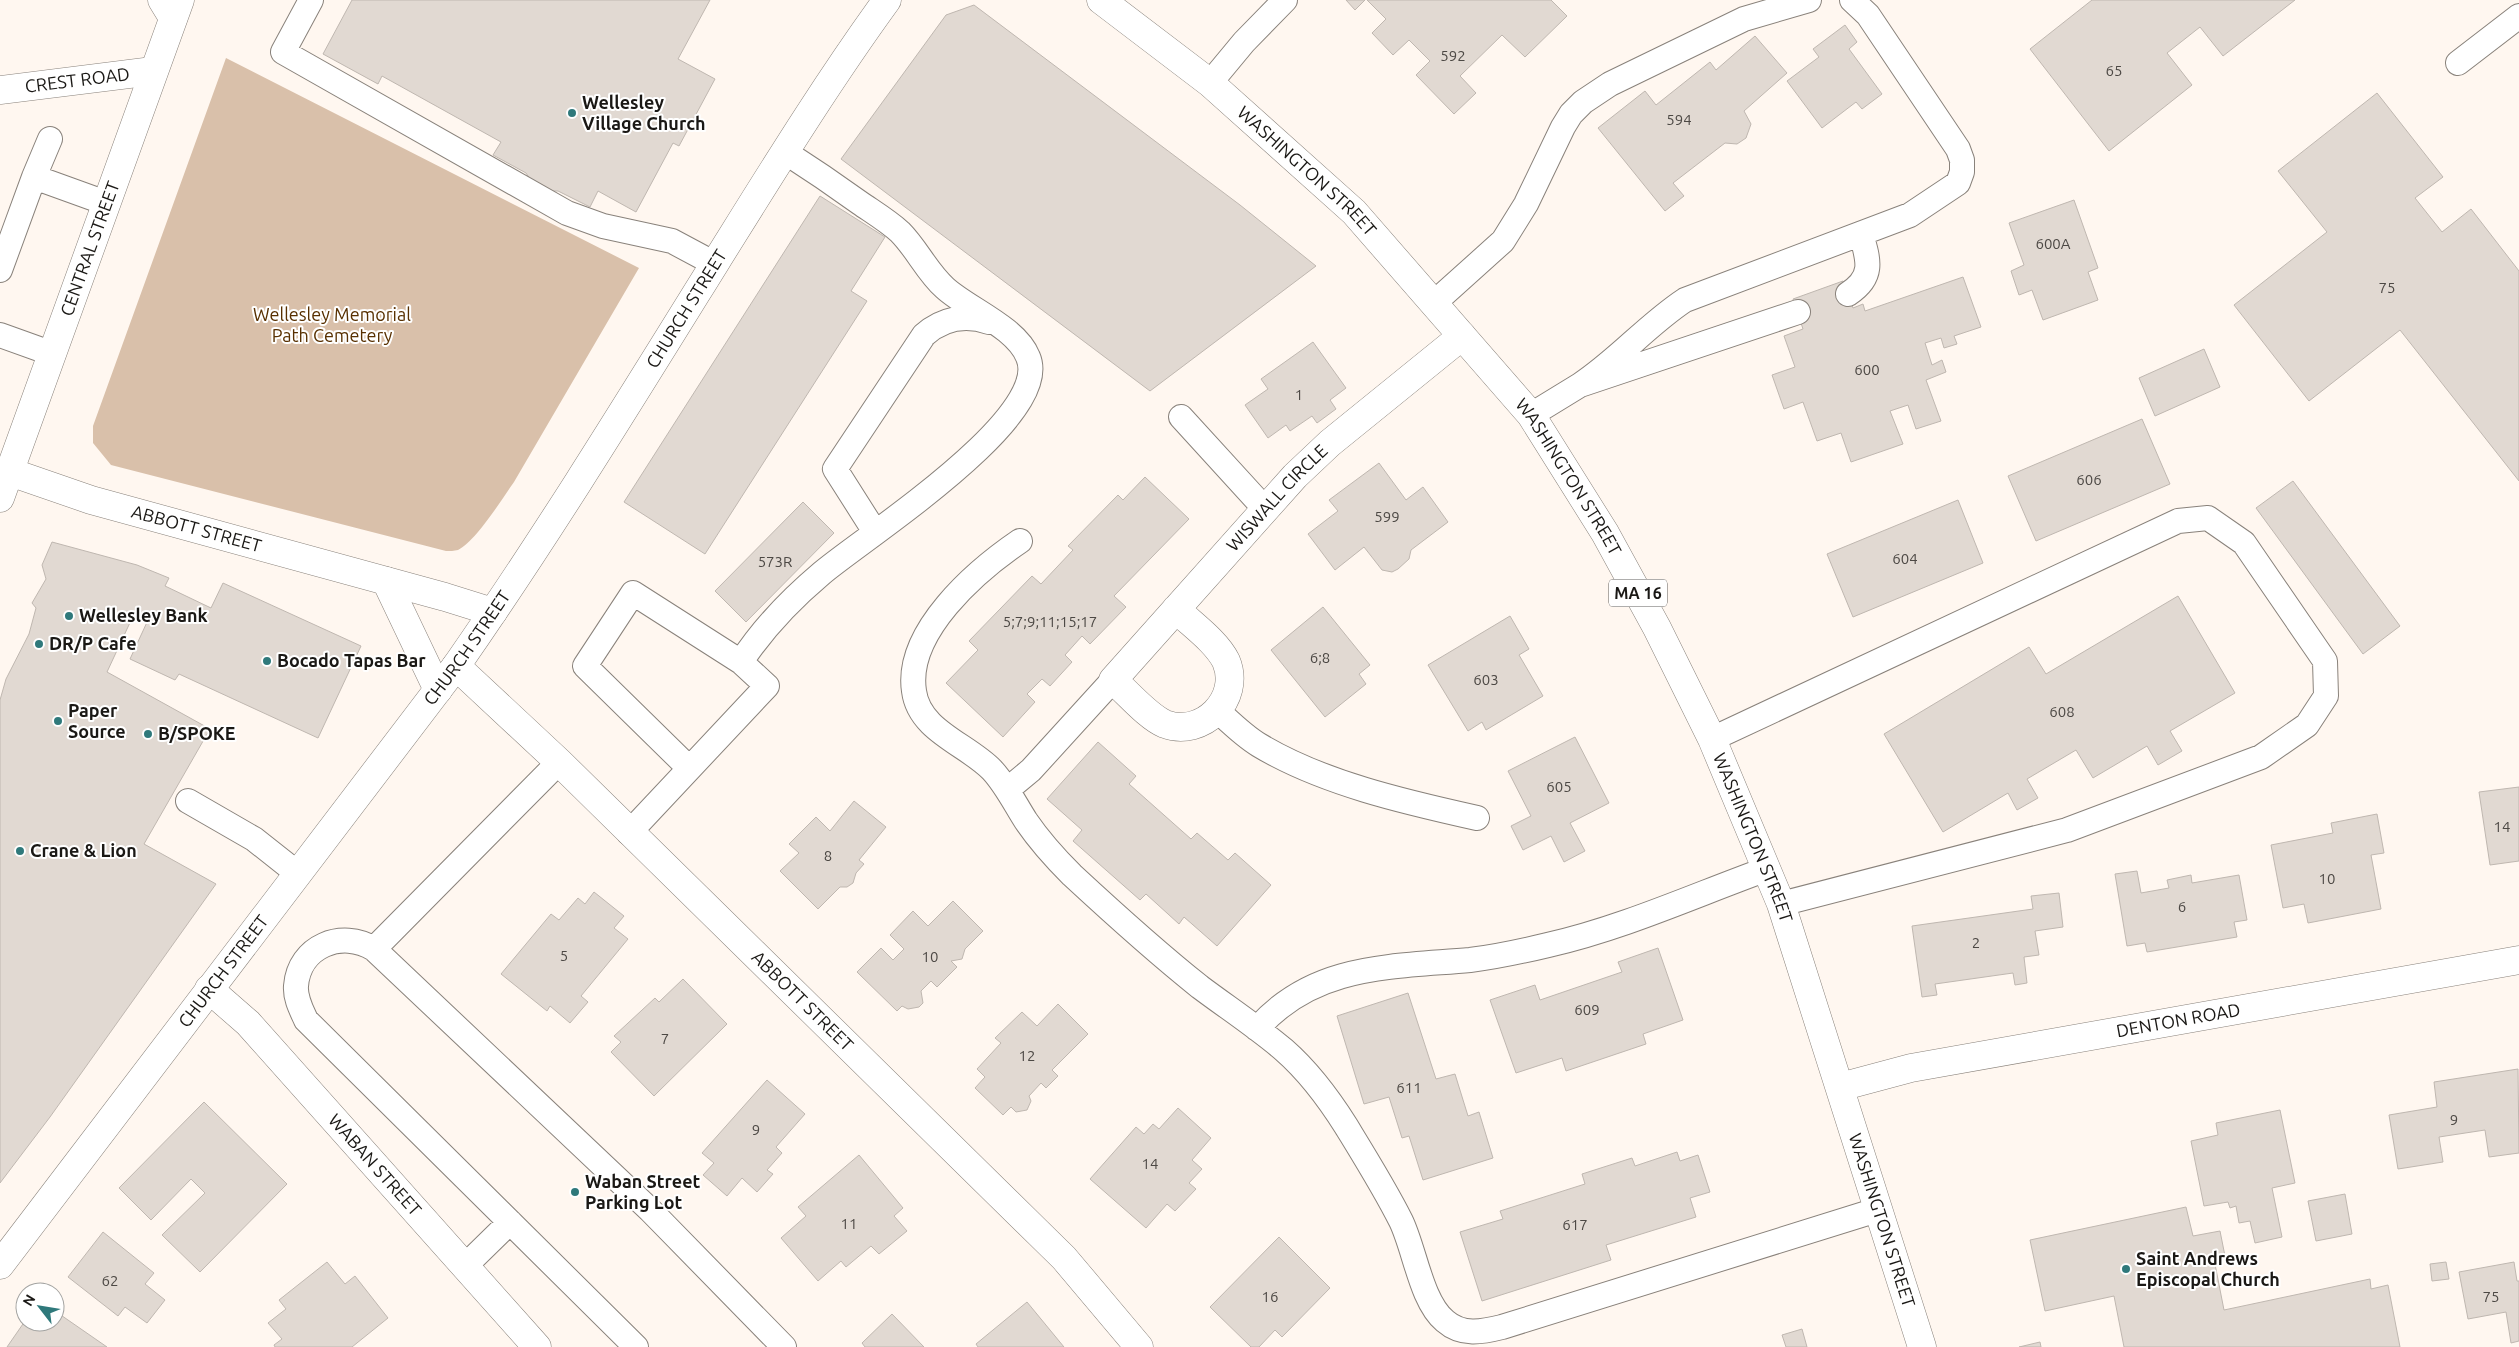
<svg xmlns="http://www.w3.org/2000/svg" width="2519" height="1347" font-family="Ubuntu,sans-serif">
	<style>
		.green { fill: #d9c0aa }
		.building { fill: #e1d9d2; stroke: #bfb7b0 }
		.lines { fill: none; stroke-linecap: round; stroke-linejoin: round }
		.lane-casing { stroke: #89827b; stroke-width: 26 }
		.street-casing { stroke: #89827b; stroke-width: 29 }
		.secondary-casing { stroke: #89827b; stroke-width: 29 }
		.primary-casing { stroke: #89827b; stroke-width: 29 }
		.lane { stroke: #fff; stroke-width: 24 }
		.street { stroke: #fff; stroke-width: 28 }
		.secondary { stroke: #fff; stroke-width: 28 }
		.primary { stroke: #fff; stroke-width: 28 }
		.poi-dot { fill: #2f797b; stroke: #fff; stroke-width: 2 }
		.labels { text-anchor: middle; stroke-width: 4; stroke-linejoin: round; paint-order: stroke }
		.number-label { font-size: 15px; fill: #4c4844 }
		.shield { fill: #fff; stroke: #5f5d5b; stroke-width: 1 }
		.shield-label { font-size: 16px; font-weight: bold; fill: #1a1815 }
		.street-label { font-size: 18px; fill: #1a1815; stroke: #fff }
		.poi-label { font-size: 18px; font-weight: bold; fill: #1a1815; stroke: #fff; text-anchor: start }
		.park-label { font-size: 18px; fill: #583001; stroke: #fff }
	</style>
	<rect width="100%" height="100%" fill="#fff7f0"/>
	<path class="green" d="M 226,58 L 639,268 L 514,482 C 502,499 476,541 458,550 C 454,551 450,551 446,551 L 111,465 L 93,443 L 93,426 Z"/>
	<path class="building" d="M 352,0 L 710,0 L 678,59 L 715,79 L 679,146 L 673,143 L 636,212 L 598,191 L 590,207 L 558,191 L 550,191 L 532,182 L 526,173 L 493,155 L 501,142 L 382,76 L 378,84 L 323,54 Z
		M 1346,0 L 1365,0 L 1355,10 Z
		M 1367,0 L 1551,0 L 1567,16 L 1525,57 L 1502,35 L 1460,76 L 1476,93 L 1454,114 L 1416,75 L 1430,61 L 1409,40 L 1393,55 L 1372,33 L 1386,19 Z
		M 2092,0 L 2295,0 L 2223,56 L 2200,27 L 2167,53 L 2192,85 L 2109,151 L 2030,49 Z
		M 974,5 L 1240,205 L 1316,266 L 1150,391 L 841,159 L 946,15 Z
		M 1845,25 L 1857,42 L 1849,49 L 1882,94 L 1862,109 L 1856,102 L 1822,128 L 1787,81 L 1819,57 L 1813,49 Z
		M 1755,36 L 1787,73 L 1744,111 L 1751,124 L 1746,138 L 1737,144 L 1725,143 L 1673,183 L 1684,196 L 1665,211 L 1598,128 L 1645,91 L 1656,105 L 1710,62 L 1716,70 Z
		M 2377,93 L 2443,177 L 2415,198 L 2442,232 L 2471,209 L 2519,271 L 2519,481 L 2400,330 L 2309,401 L 2234,305 L 2327,232 L 2278,171 Z
		M 820,196 L 885,237 L 851,291 L 867,301 L 705,554 L 624,502 Z
		M 2074,200 L 2098,268 L 2088,272 L 2098,300 L 2043,320 L 2032,290 L 2019,295 L 2011,271 L 2024,265 L 2009,223 Z
		M 1963,277 L 1981,327 L 1954,336 L 1957,344 L 1944,348 L 1941,338 L 1925,343 L 1932,365 L 1942,360 L 1946,372 L 1926,380 L 1941,421 L 1916,429 L 1908,405 L 1890,411 L 1903,444 L 1851,462 L 1841,433 L 1817,441 L 1803,402 L 1784,409 L 1772,375 L 1795,367 L 1784,336 L 1803,329 L 1793,299 L 1843,281 L 1853,308 L 1863,304 L 1865,311 Z
		M 1313,342 L 1346,388 L 1330,400 L 1336,409 L 1317,423 L 1312,416 L 1290,431 L 1286,425 L 1268,438 L 1245,405 L 1268,389 L 1261,379 Z
		M 2204,349 L 2220,387 L 2155,416 L 2139,378 Z
		M 2142,419 L 2170,484 L 2036,541 L 2008,476 Z
		M 1379,463 L 1406,500 L 1423,487 L 1448,522 L 1411,550 L 1409,559 L 1398,569 L 1392,572 L 1382,570 L 1364,547 L 1335,570 L 1308,534 L 1338,511 L 1329,500 Z
		M 1145,477 L 1189,519 L 1114,596 L 1126,607 L 1090,644 L 1082,636 L 1065,655 L 1072,662 L 1050,686 L 1042,679 L 1027,694 L 1035,702 L 1003,737 L 946,683 L 978,650 L 969,641 L 1032,576 L 1041,584 L 1073,550 L 1068,546 L 1118,495 L 1123,500 Z
		M 2293,481 L 2400,626 L 2363,654 L 2256,508 Z
		M 1958,500 L 1983,563 L 1853,617 L 1827,554 Z
		M 803,502 L 834,533 L 746,622 L 715,591 Z
		M 52,542 L 137,565 L 169,578 L 165,586 L 211,608 L 223,583 L 361,646 L 318,738 L 179,674 L 175,680 L 130,659 L 148,620 L 134,614 L 107,672 L 210,729 L 144,844 L 216,884 L 50,1117 L 0,1183 L 0,700 L 6,679 L 29,634 L 36,608 L 32,603 L 46,579 L 42,565 Z
		M 2178,596 L 2235,693 L 2170,731 L 2182,751 L 2158,765 L 2147,746 L 2093,778 L 2076,750 L 2027,779 L 2038,798 L 2017,810 L 2008,793 L 1943,832 L 1884,734 L 2029,647 L 2046,674 Z
		M 1323,607 L 1370,665 L 1359,674 L 1366,684 L 1325,717 L 1271,650 Z
		M 1510,616 L 1529,649 L 1519,655 L 1543,696 L 1486,730 L 1482,722 L 1468,731 L 1428,665 Z
		M 1575,737 L 1609,803 L 1570,823 L 1585,851 L 1564,862 L 1551,836 L 1523,850 L 1511,826 L 1531,816 L 1508,771 Z
		M 1098,742 L 1136,776 L 1129,784 L 1191,839 L 1197,833 L 1228,860 L 1235,853 L 1271,885 L 1217,946 L 1184,917 L 1179,924 L 1146,894 L 1140,900 L 1073,841 L 1082,830 L 1047,799 Z
		M 2519,787 L 2519,861 L 2490,865 L 2479,792 Z
		M 854,801 L 886,827 L 859,860 L 864,864 L 856,873 L 853,883 L 847,887 L 840,887 L 818,909 L 780,871 L 799,853 L 789,844 L 816,817 L 830,831 Z
		M 2377,814 L 2384,853 L 2371,855 L 2381,909 L 2308,923 L 2304,904 L 2283,908 L 2271,845 L 2333,833 L 2331,823 Z
		M 2137,871 L 2141,893 L 2169,888 L 2167,880 L 2191,875 L 2192,883 L 2239,875 L 2247,920 L 2234,922 L 2237,937 L 2147,952 L 2145,943 L 2127,946 L 2115,874 Z
		M 594,892 L 624,916 L 614,928 L 628,939 L 581,996 L 588,1002 L 570,1023 L 550,1006 L 547,1011 L 501,974 L 551,914 L 559,920 L 578,898 L 585,904 Z
		M 2059,893 L 2063,927 L 2035,931 L 2039,955 L 2024,957 L 2027,983 L 2015,985 L 2013,973 L 1935,984 L 1937,995 L 1922,997 L 1912,926 L 2033,909 L 2031,896 Z
		M 953,901 L 983,931 L 965,949 L 962,959 L 951,961 L 957,967 L 937,987 L 931,981 L 921,991 L 923,1003 L 919,1007 L 908,1009 L 902,1006 L 897,1011 L 857,972 L 881,948 L 893,960 L 904,949 L 890,935 L 913,911 L 928,926 Z
		M 1658,948 L 1683,1020 L 1643,1034 L 1646,1044 L 1566,1071 L 1562,1058 L 1516,1073 L 1490,1000 L 1535,985 L 1540,1000 L 1622,972 L 1618,962 Z
		M 683,979 L 727,1024 L 654,1096 L 611,1052 L 621,1042 L 614,1036 L 655,998 L 659,1002 Z
		M 1408,993 L 1436,1079 L 1455,1074 L 1468,1116 L 1479,1112 L 1493,1158 L 1423,1180 L 1409,1136 L 1402,1138 L 1389,1097 L 1364,1104 L 1337,1016 Z
		M 1058,1004 L 1088,1034 L 1052,1070 L 1058,1076 L 1046,1088 L 1041,1083 L 1029,1096 L 1031,1101 L 1027,1110 L 1016,1112 L 1011,1107 L 1003,1115 L 975,1088 L 985,1077 L 977,1069 L 1001,1043 L 995,1038 L 1022,1012 L 1037,1026 Z
		M 2518,1069 L 2519,1153 L 2489,1157 L 2485,1130 L 2439,1137 L 2443,1162 L 2398,1169 L 2389,1115 L 2437,1107 L 2434,1082 Z
		M 767,1080 L 805,1114 L 776,1147 L 782,1153 L 767,1170 L 773,1174 L 757,1192 L 742,1178 L 727,1196 L 703,1175 L 714,1163 L 702,1153 Z
		M 204,1102 L 287,1184 L 200,1272 L 162,1235 L 205,1193 L 191,1179 L 151,1220 L 119,1188 Z
		M 1178,1108 L 1211,1138 L 1192,1160 L 1202,1169 L 1189,1183 L 1196,1189 L 1175,1211 L 1167,1204 L 1146,1228 L 1090,1179 L 1136,1127 L 1144,1134 L 1153,1124 L 1159,1129 Z
		M 2280,1110 L 2295,1183 L 2272,1188 L 2282,1237 L 2255,1243 L 2250,1221 L 2239,1223 L 2236,1206 L 2230,1208 L 2228,1202 L 2204,1206 L 2191,1141 L 2218,1135 L 2216,1123 Z
		M 1677,1152 L 1680,1161 L 1698,1155 L 1710,1192 L 1690,1198 L 1696,1217 L 1606,1245 L 1611,1260 L 1482,1301 L 1460,1232 L 1503,1219 L 1500,1211 L 1585,1184 L 1582,1174 L 1632,1158 L 1635,1166 Z
		M 859,1155 L 903,1208 L 894,1216 L 907,1231 L 879,1254 L 871,1246 L 846,1267 L 841,1261 L 818,1281 L 781,1238 L 806,1216 L 798,1207 Z
		M 2345,1194 L 2352,1234 L 2316,1241 L 2308,1201 Z
		M 2186,1207 L 2193,1236 L 2220,1231 L 2225,1256 L 2214,1259 L 2224,1310 L 2370,1279 L 2371,1289 L 2388,1285 L 2400,1347 L 2124,1347 L 2114,1296 L 2045,1311 L 2030,1240 Z
		M 103,1232 L 154,1273 L 145,1284 L 165,1300 L 147,1323 L 125,1307 L 118,1316 L 68,1277 Z
		M 1279,1237 L 1330,1288 L 1282,1337 L 1275,1330 L 1259,1347 L 1251,1347 L 1210,1307 Z
		M 327,1262 L 345,1284 L 355,1276 L 388,1318 L 352,1347 L 275,1347 L 274,1345 L 282,1339 L 268,1323 L 286,1309 L 279,1300 Z
		M 2446,1262 L 2449,1279 L 2432,1281 L 2430,1264 Z
		M 2514,1262 L 2517,1281 L 2519,1281 L 2519,1341 L 2511,1343 L 2506,1312 L 2468,1319 L 2459,1272 Z
		M 1027,1302 L 1064,1347 L 978,1347 L 976,1344 Z
		M 55,1311 L 107,1347 L 7,1347 L 25,1321 L 55,1322 Z
		M 892,1314 L 924,1347 L 865,1347 L 862,1343 Z
		M 1802,1329 L 1807,1347 L 1786,1347 L 1782,1335 Z
		M 2040,1342 L 2041,1347 L 2019,1347 Z"/>
	<g class="lines">
		<defs>
			<path id="lane" d="M 311,0 L 283,52 L 567,213 L 603,226 L 672,241 L 715,264
				M 2458,63 L 2519,16
				M 1210,83 L 1244,42 L 1285,0
				M 34,177 L 50,139
				M 0,270 L 34,177 L 106,203
				M 1848,294 C 1874,277 1869,261 1861,234
				M 1434,303 L 1503,241 L 1526,204 L 1563,127 L 1571,114 L 1583,102 L 1610,84 L 1744,19 L 1809,0
				M 0,335 L 53,354
				M 1580,385 C 1618,360 1647,325 1685,300 L 1910,215 L 1958,183 L 1962,172 L 1962,160 L 1958,149 L 1868,15 L 1852,0
				M 1531,415 L 1580,385 L 1798,312
				M 1181,417 L 1265,509
				M 875,532 L 835,469 L 924,335 C 942,319 965,314 989,322
				M 1020,541 C 976,571 905,632 914,691 C 919,731 967,744 992,770 C 1006,785 1015,804 1026,821 C 1039,840 1055,858 1072,875 C 1113,913 1156,952 1200,987 C 1228,1008 1257,1027 1284,1050 C 1308,1071 1329,1099 1346,1126 C 1365,1157 1385,1189 1401,1221 C 1415,1250 1421,1301 1445,1321 C 1462,1336 1482,1332 1502,1327 L 1877,1210
				M 1218,711 C 1231,723 1244,736 1259,745 C 1322,783 1405,802 1477,818
				M 1712,739 L 2178,521 L 2208,518 L 2244,543 L 2325,661 L 2326,696 L 2307,725 L 2261,757 L 2067,830 L 1781,904
				M 689,768 L 585,666 L 633,593 L 741,662
				M 1007,790 L 1031,770 L 1113,680
				M 188,801 L 254,839 L 297,873
				M 629,833 L 767,686 L 741,662 C 763,628 790,600 822,573 C 863,538 1054,417 1028,357 C 1016,327 968,309 945,288 C 927,272 917,249 900,232 C 888,221 873,212 860,203 C 835,185 810,168 785,152
				M 374,949 L 559,762
				M 1257,1029 C 1313,964 1391,967 1470,960 C 1496,957 1523,951 1548,945 C 1623,928 1695,895 1767,869
				M 464,1267 L 510,1222
				M 636,1347 L 306,1020 C 301,1009 295,998 296,986 C 299,946 342,929 374,949 L 650,1210 L 784,1347"/>
			<g id="street">
				<path d="M 162,0 L 173,18"/>
				<path id="s1" d="M 10,472 L 91,500 L 445,597 L 493,612"/>
				<path d="M 386,581 L 438,690"/>
				<path id="s2" d="M 1176,609 C 1191,624 1216,641 1226,661 C 1242,699 1202,738 1165,724 C 1148,717 1127,692 1113,680 L 1295,476 L 1330,443 L 1462,336"/>
				<path id="s3" d="M 456,666 L 559,762 L 1064,1258 L 1139,1347"/>
				<path id="s4" d="M 209,989 L 248,1023 L 537,1347"/>
				<path id="s5" d="M 1840,1087 L 1911,1068 L 2519,960"/>
				<path id="s6" d="M 0,1265 L 456,666 C 548,534 632,397 717,260 C 772,172 826,84 887,0"/>
			</g>
			<g id="secondary">
				<path id="s7" d="M 0,90 L 153,71"/>
				<path id="s8" d="M 0,498 L 180,0"/>
			</g>
			<g id="primary">
				<path id="s9" d="M 1101,0 L 1210,83 L 1354,212 L 1531,415 L 1605,533 L 1657,628 L 1712,739 L 1781,904 L 1922,1347"/>
			</g>
		</defs>
		<use href="#lane" class="lane-casing"/>
		<use href="#street" class="street-casing"/>
		<use href="#secondary" class="secondary-casing"/>
		<use href="#primary" class="primary-casing"/>
		<use href="#lane" class="lane"/>
		<use href="#street" class="street"/>
		<use href="#secondary" class="secondary"/>
		<use href="#primary" class="primary"/>
	</g>
	<g class="poi-dot">
		<circle cx="572" cy="113" r="5"/>
		<circle cx="69" cy="616" r="5"/>
		<circle cx="39" cy="644" r="5"/>
		<circle cx="267" cy="661" r="5"/>
		<circle cx="58" cy="721" r="5"/>
		<circle cx="148" cy="734" r="5"/>
		<circle cx="20" cy="851" r="5"/>
		<circle cx="575" cy="1192" r="5"/>
		<circle cx="2126" cy="1269" r="5"/>
	</g>
	<g class="labels">
		<g class="number-label">
			<text x="1453" y="61">592</text>
			<text x="2114" y="76">65</text>
			<text x="1679" y="125">594</text>
			<text x="2053" y="249">600A</text>
			<text x="2387" y="293">75</text>
			<text x="1867" y="375">600</text>
			<text x="1299" y="400">1</text>
			<text x="2089" y="485">606</text>
			<text x="1387" y="522">599</text>
			<text x="1905" y="564">604</text>
			<text x="775" y="567">573R</text>
			<text x="1050" y="627">5;7;9;11;15;17</text>
			<text x="1320" y="663">6;8</text>
			<text x="1486" y="685">603</text>
			<text x="2062" y="717">608</text>
			<text x="1559" y="792">605</text>
			<text x="2502" y="832">14</text>
			<text x="828" y="861">8</text>
			<text x="2327" y="884">10</text>
			<text x="2182" y="912">6</text>
			<text x="1976" y="948">2</text>
			<text x="564" y="961">5</text>
			<text x="930" y="962">10</text>
			<text x="1587" y="1015">609</text>
			<text x="665" y="1044">7</text>
			<text x="1027" y="1061">12</text>
			<text x="1409" y="1093">611</text>
			<text x="2454" y="1125">9</text>
			<text x="756" y="1135">9</text>
			<text x="1150" y="1169">14</text>
			<text x="849" y="1229">11</text>
			<text x="1575" y="1230">617</text>
			<text x="110" y="1286">62</text>
			<text x="1270" y="1302">16</text>
			<text x="2491" y="1302">75</text>
		</g>
		<rect class="shield" x="1609" y="579.5" width="58" height="27" rx="4"/>
		<g class="shield-label">
			<text x="1638" y="599">MA 16</text>
		</g>
		<g class="street-label">
			<text dy="6" stroke="none"><textPath href="#s7" startOffset="78">CREST ROAD</textPath></text>
			<text dy="6" stroke="none"><textPath href="#s9" startOffset="268">WASHINGTON STREET</textPath></text>
			<text dy="6" stroke="none"><textPath href="#s8" startOffset="265">CENTRAL STREET</textPath></text>
			<text dy="6" stroke="none"><textPath href="#s6" startOffset="1178">CHURCH STREET</textPath></text>
			<text dy="6" stroke="none"><textPath href="#s9" startOffset="672">WASHINGTON STREET</textPath></text>
			<text dy="6" stroke="none"><textPath href="#s2" startOffset="496">WISWALL CIRCLE</textPath></text>
			<text dy="6" stroke="none"><textPath href="#s1" startOffset="195">ABBOTT STREET</textPath></text>
			<text dy="6" stroke="none"><textPath href="#s6" startOffset="774">CHURCH STREET</textPath></text>
			<text dy="6" stroke="none"><textPath href="#s9" startOffset="1078">WASHINGTON STREET</textPath></text>
			<text dy="6" stroke="none"><textPath href="#s6" startOffset="369">CHURCH STREET</textPath></text>
			<text dy="6" stroke="none"><textPath href="#s3" startOffset="482">ABBOTT STREET</textPath></text>
			<text dy="6" stroke="none"><textPath href="#s5" startOffset="345">DENTON ROAD</textPath></text>
			<text dy="6" stroke="none"><textPath href="#s4" startOffset="242">WABAN STREET</textPath></text>
			<text dy="6" stroke="none"><textPath href="#s9" startOffset="1482">WASHINGTON STREET</textPath></text>
		</g>
		<g class="poi-label">
			<text x="582" y="109">Wellesley<tspan x="582" dy="21">Village Church</tspan></text>
			<text x="79" y="622">Wellesley Bank</text>
			<text x="49" y="650">DR/P Cafe</text>
			<text x="277" y="667">Bocado Tapas Bar</text>
			<text x="68" y="717">Paper<tspan x="68" dy="21">Source</tspan></text>
			<text x="158" y="740">B/SPOKE</text>
			<text x="30" y="857">Crane &amp; Lion</text>
			<text x="585" y="1188">Waban Street<tspan x="585" dy="21">Parking Lot</tspan></text>
			<text x="2136" y="1265">Saint Andrews<tspan x="2136" dy="21">Episcopal Church</tspan></text>
		</g>
		<g class="park-label">
			<text x="332" y="321">Wellesley Memorial<tspan x="332" dy="21">Path Cemetery</tspan></text>
		</g>
	</g>
	<g transform="translate(40 1307) rotate(301)"><circle r="24" fill="#ffffff" stroke="#a3a3a1"/>
	<path d="M0-4L9 19L0 12L-9 19Z" fill="#2f797b"/>
	<text y="-8" font-size="14" font-weight="bold" text-anchor="middle" fill="#1a1815">N</text>
	</g>
</svg>
